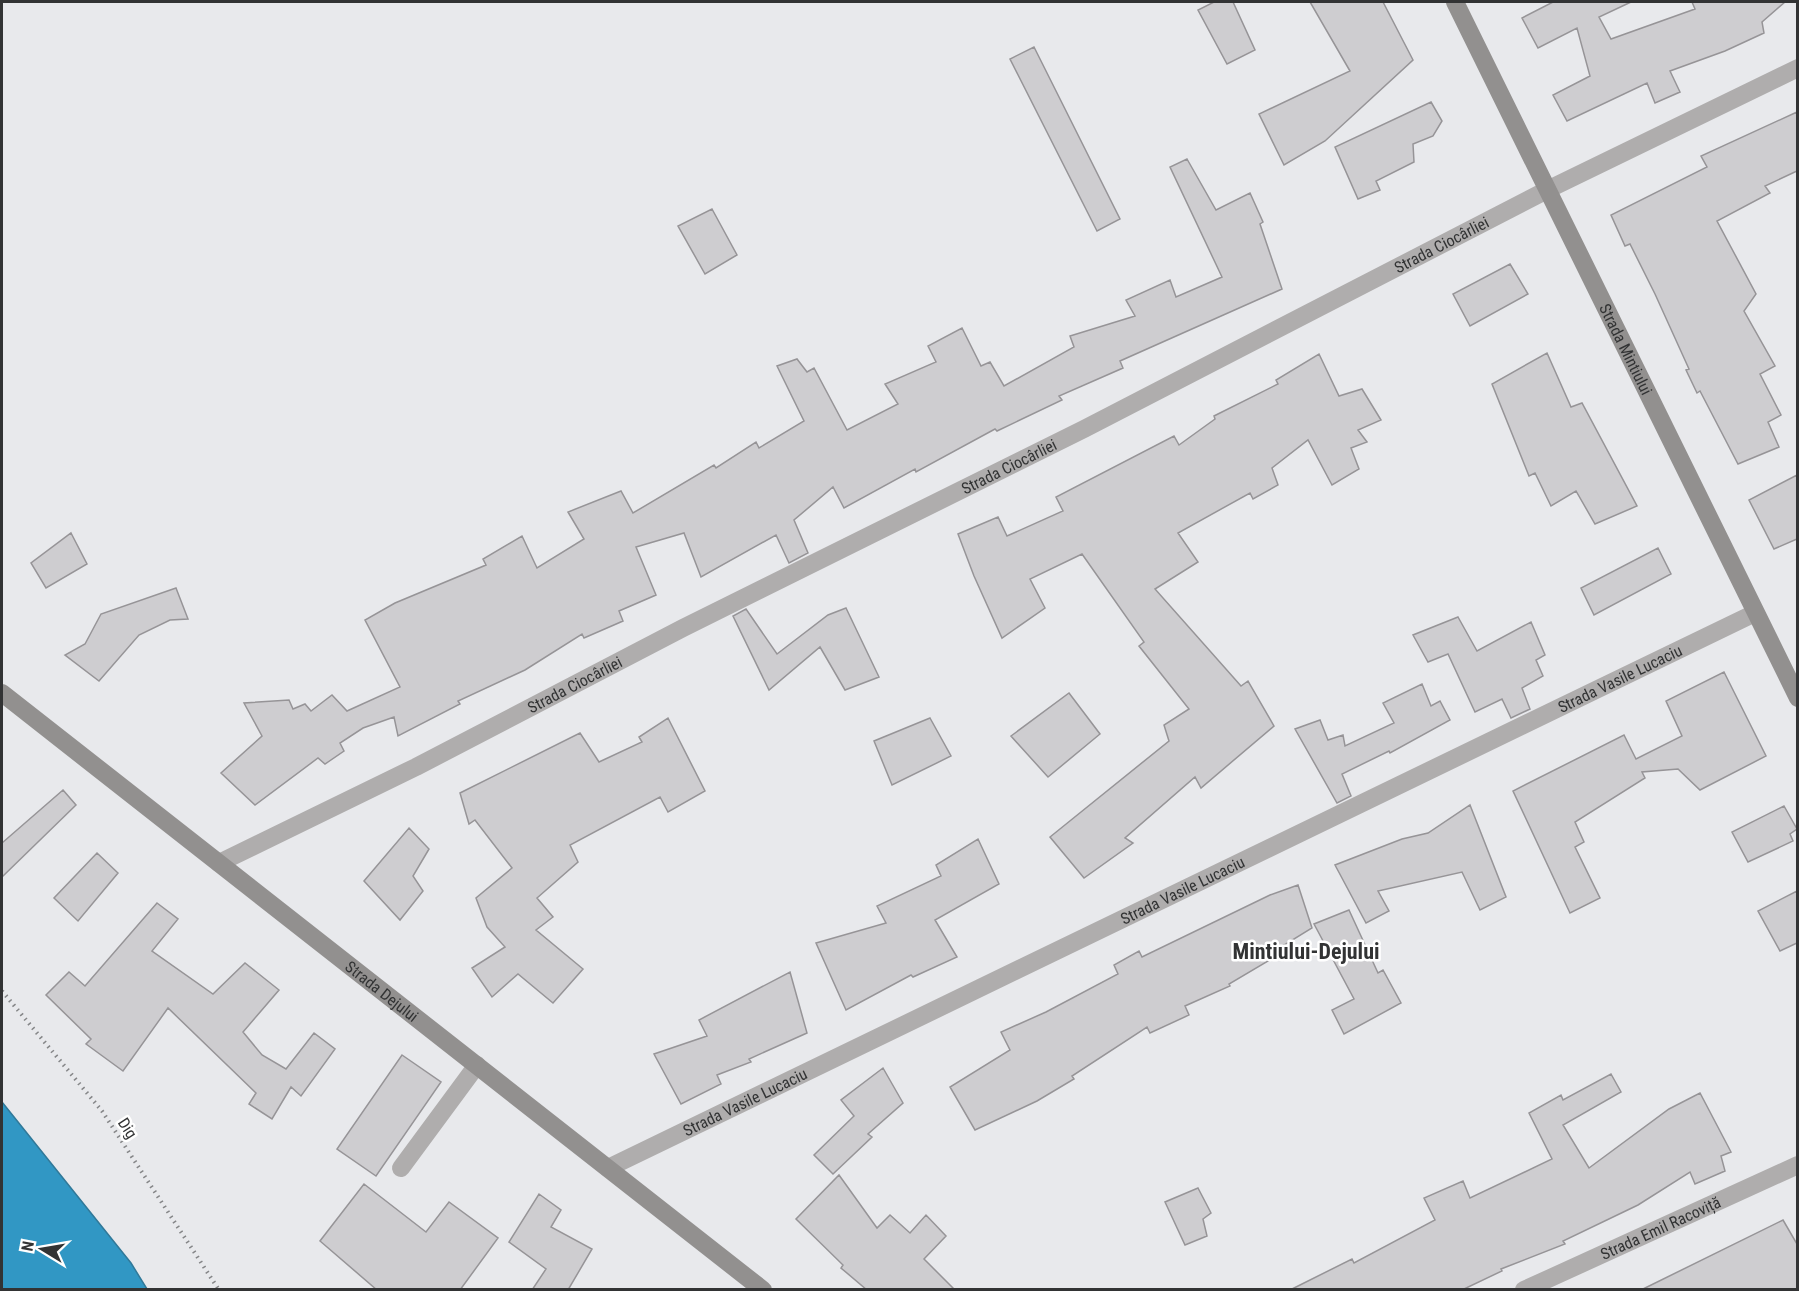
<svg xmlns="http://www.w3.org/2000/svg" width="1799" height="1291" font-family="'Roboto Condensed',sans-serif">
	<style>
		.water { fill: #3197c4; stroke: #317999; stroke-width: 1.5 }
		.building { fill: #cecdd0; stroke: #969497; stroke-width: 1.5 }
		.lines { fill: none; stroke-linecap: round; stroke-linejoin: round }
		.path { stroke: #858688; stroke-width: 4; stroke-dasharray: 1.5 4.5; stroke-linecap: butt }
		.street { stroke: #afadad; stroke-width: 18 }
		.secondary { stroke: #92908f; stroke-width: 18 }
		.labels { text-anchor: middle; stroke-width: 5; stroke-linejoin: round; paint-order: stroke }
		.street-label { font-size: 16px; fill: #323334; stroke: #fff }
		.district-label { font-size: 22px; font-weight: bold; fill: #323334; stroke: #fff }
	</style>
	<rect width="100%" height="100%" fill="#e8e9ec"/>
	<path class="water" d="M 2,1102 L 131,1263 L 147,1289 L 2,1289 Z"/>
	<path class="building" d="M 1214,2 L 1233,2 L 1255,50 L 1227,64 L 1198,10 Z
		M 1310,2 L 1383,2 L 1413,60 L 1325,141 L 1284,165 L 1259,114 L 1350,71 Z
		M 1553,2 L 1631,2 L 1599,17 L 1611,39 L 1695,9 L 1692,2 L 1785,2 L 1762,22 L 1764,33 L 1725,51 L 1670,71 L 1680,92 L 1655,103 L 1647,83 L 1567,121 L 1553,95 L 1590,76 L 1577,28 L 1538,48 L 1522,18 Z
		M 1034,47 L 1120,219 L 1097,231 L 1010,59 Z
		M 1431,102 L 1442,121 L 1433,136 L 1413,144 L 1414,162 L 1376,181 L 1380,190 L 1358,199 L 1335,147 Z
		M 1797,112 L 1797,171 L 1765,186 L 1770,193 L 1717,221 L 1756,294 L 1744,311 L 1775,366 L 1760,374 L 1781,415 L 1768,422 L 1779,447 L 1738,464 L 1700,391 L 1697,393 L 1686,370 L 1689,369 L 1655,294 L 1630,244 L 1625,246 L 1611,215 L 1707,167 L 1701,156 Z
		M 1187,159 L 1216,210 L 1250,193 L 1263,222 L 1260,224 L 1282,289 L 1120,361 L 1123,368 L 1059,396 L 1062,400 L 997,431 L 995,429 L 916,472 L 915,469 L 844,508 L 833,487 L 794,520 L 808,553 L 789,563 L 776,535 L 701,577 L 684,533 L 636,547 L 656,595 L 619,611 L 623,621 L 584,638 L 582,634 L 525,670 L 458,701 L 460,704 L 398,736 L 394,717 L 363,728 L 340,743 L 344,751 L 325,764 L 318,758 L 255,805 L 221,773 L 262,736 L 244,703 L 289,700 L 293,709 L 305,704 L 311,711 L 332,695 L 347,711 L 400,687 L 365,620 L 395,603 L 486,565 L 483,559 L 522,536 L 537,568 L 584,539 L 568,512 L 621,491 L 633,513 L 714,465 L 716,468 L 756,442 L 759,448 L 804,421 L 777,366 L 797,359 L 807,372 L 814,368 L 847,430 L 898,404 L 885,384 L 936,362 L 928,346 L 962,328 L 981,366 L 990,362 L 1004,386 L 1074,347 L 1070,336 L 1135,316 L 1126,300 L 1170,280 L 1176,297 L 1222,277 L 1170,167 Z
		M 712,209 L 737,255 L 705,274 L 678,226 Z
		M 1510,264 L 1528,294 L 1470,326 L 1453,294 Z
		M 1547,353 L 1571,407 L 1582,403 L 1637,506 L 1595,524 L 1576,491 L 1551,506 L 1535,473 L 1529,476 L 1492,384 Z
		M 1319,354 L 1339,396 L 1362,389 L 1381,420 L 1358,430 L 1367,442 L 1351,448 L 1359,469 L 1332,485 L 1308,440 L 1272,468 L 1278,485 L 1253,499 L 1250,493 L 1178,533 L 1198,562 L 1155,589 L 1241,686 L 1248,681 L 1274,726 L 1201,788 L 1195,777 L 1125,838 L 1133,843 L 1084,878 L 1050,837 L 1169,741 L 1164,725 L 1189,709 L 1139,646 L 1144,642 L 1082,554 L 1030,579 L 1045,608 L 1002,638 L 974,576 L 958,534 L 998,517 L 1007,536 L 1063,511 L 1056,497 L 1174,436 L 1179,445 L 1215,419 L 1214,416 L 1278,384 L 1276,380 Z
		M 1797,475 L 1797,539 L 1774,549 L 1749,500 Z
		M 71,533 L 87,564 L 46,588 L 31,563 Z
		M 1658,548 L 1671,574 L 1594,615 L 1581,588 Z
		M 176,588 L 188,619 L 170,620 L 139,635 L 99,681 L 65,655 L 85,644 L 101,614 Z
		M 846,608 L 879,677 L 845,690 L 820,647 L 769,690 L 733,616 L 746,609 L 777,654 L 828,615 Z
		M 1458,617 L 1477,651 L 1531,622 L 1545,655 L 1536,660 L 1543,676 L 1522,688 L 1530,709 L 1511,718 L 1502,699 L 1475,712 L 1448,654 L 1428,662 L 1413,635 Z
		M 1724,672 L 1766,756 L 1700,790 L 1678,769 L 1642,772 L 1645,778 L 1575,822 L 1584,842 L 1575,847 L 1600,898 L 1570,913 L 1513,791 L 1624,735 L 1636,759 L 1682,736 L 1666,701 Z
		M 1422,684 L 1431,706 L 1440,701 L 1450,720 L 1390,753 L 1389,751 L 1342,774 L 1351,796 L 1337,803 L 1295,729 L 1320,720 L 1328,740 L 1343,735 L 1345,746 L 1394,723 L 1383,703 Z
		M 1069,693 L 1100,734 L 1048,777 L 1011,736 Z
		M 668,718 L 705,791 L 668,812 L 660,797 L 570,845 L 578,862 L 537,898 L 553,917 L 536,930 L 583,969 L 553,1003 L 518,974 L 492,997 L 472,968 L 505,947 L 487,927 L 476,898 L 512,868 L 475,820 L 469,824 L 460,793 L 580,733 L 599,762 L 642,742 L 639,737 Z
		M 930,718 L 951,756 L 892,785 L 874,741 Z
		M 63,790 L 76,805 L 2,877 L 2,843 Z
		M 1470,805 L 1506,897 L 1480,910 L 1462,872 L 1378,891 L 1389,911 L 1366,923 L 1335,865 L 1402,839 L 1428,833 Z
		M 1784,806 L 1797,829 L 1790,834 L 1793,841 L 1748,862 L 1732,832 Z
		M 409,828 L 429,849 L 413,876 L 423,891 L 400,920 L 364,881 Z
		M 978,839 L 999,884 L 935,920 L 957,957 L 913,977 L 911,975 L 846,1010 L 816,943 L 886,923 L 877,906 L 941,876 L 936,865 Z
		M 97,853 L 118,873 L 78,921 L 54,898 Z
		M 1298,885 L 1312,928 L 1276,950 L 1278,955 L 1229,984 L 1230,986 L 1185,1006 L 1189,1015 L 1150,1033 L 1147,1027 L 1072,1076 L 1074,1079 L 1037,1101 L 975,1130 L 950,1087 L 1010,1050 L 1001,1032 L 1046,1012 L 1118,974 L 1114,965 L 1139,951 L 1142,957 L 1270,895 Z
		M 1797,891 L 1797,943 L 1780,951 L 1758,911 Z
		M 157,903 L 178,919 L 152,951 L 213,994 L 245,963 L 279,990 L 243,1032 L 262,1055 L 286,1069 L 314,1033 L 335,1049 L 301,1096 L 291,1087 L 272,1119 L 249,1104 L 256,1093 L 168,1008 L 123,1071 L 86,1044 L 91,1039 L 46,995 L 69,972 L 85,986 Z
		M 1349,910 L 1378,973 L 1383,970 L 1401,1003 L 1344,1034 L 1332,1010 L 1354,999 L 1314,924 Z
		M 790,972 L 807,1033 L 749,1059 L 751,1062 L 717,1075 L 721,1084 L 681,1104 L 654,1054 L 707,1036 L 699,1020 Z
		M 402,1055 L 441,1082 L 376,1176 L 337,1149 Z
		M 883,1068 L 903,1103 L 868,1134 L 872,1137 L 833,1174 L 814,1155 L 854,1116 L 841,1100 Z
		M 1611,1074 L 1621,1092 L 1563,1125 L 1589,1168 L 1669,1109 L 1700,1093 L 1731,1152 L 1721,1156 L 1725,1171 L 1695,1184 L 1690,1172 L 1638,1205 L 1563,1241 L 1565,1244 L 1501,1269 L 1502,1271 L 1462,1290 L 1290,1290 L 1352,1259 L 1354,1263 L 1435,1220 L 1424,1198 L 1463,1181 L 1470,1198 L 1552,1159 L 1529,1113 L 1561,1095 L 1563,1100 Z
		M 839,1175 L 877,1228 L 890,1215 L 910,1233 L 926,1215 L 946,1236 L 924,1259 L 955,1290 L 867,1290 L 841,1268 L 843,1265 L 796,1219 Z
		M 364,1184 L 426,1232 L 449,1202 L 498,1238 L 460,1290 L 377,1290 L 320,1241 Z
		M 1198,1188 L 1211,1213 L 1203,1219 L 1207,1236 L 1185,1245 L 1165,1202 Z
		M 539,1194 L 561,1210 L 551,1227 L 592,1249 L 568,1290 L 532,1290 L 546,1269 L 509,1242 Z
		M 1783,1220 L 1797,1244 L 1797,1290 L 1641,1290 Z"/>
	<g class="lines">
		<path class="path" d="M 2,991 L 102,1111 L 219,1290"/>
		<g class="street">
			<path id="s1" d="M 219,863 L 416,767 L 683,628 L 1084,429 L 1547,190 L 1798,68"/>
			<path d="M 401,1168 L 477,1065"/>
			<path id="s2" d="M 608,1168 L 1755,613"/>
			<path id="s3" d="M 1524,1290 L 1798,1165"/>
		</g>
		<g class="secondary">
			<path id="s4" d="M 1455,2 L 1798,698"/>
			<path id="s5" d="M 2,693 L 763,1290"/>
		</g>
	</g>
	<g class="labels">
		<g class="street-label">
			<text dy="6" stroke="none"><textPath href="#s1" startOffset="1370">Strada Ciocârliei</textPath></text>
			<text dy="6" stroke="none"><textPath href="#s4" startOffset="387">Strada Mintiului</textPath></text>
			<text dy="6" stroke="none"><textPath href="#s1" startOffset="884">Strada Ciocârliei</textPath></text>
			<text dy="6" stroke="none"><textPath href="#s2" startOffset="1124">Strada Vasile Lucaciu</textPath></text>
			<text dy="6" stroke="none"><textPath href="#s1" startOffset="398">Strada Ciocârliei</textPath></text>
			<text dy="6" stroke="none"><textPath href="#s2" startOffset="638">Strada Vasile Lucaciu</textPath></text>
			<text dy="6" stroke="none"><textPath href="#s5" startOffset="483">Strada Dejului</textPath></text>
			<text dy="6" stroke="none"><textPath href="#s2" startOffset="152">Strada Vasile Lucaciu</textPath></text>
			<text transform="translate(128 1128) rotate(57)" y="6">Dig</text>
			<text dy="6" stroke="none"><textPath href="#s3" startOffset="150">Strada Emil Racoviță</textPath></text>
		</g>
		<g class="district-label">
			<text x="1306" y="959">Mintiului-Dejului</text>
		</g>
	</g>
	<rect width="1799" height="1291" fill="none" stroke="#323334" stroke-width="6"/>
	<g transform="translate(42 1249) rotate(281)" stroke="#ffffff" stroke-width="4.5" paint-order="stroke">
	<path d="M0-4.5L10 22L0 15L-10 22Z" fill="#323334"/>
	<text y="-9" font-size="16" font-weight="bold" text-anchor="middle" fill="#323334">N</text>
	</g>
</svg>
